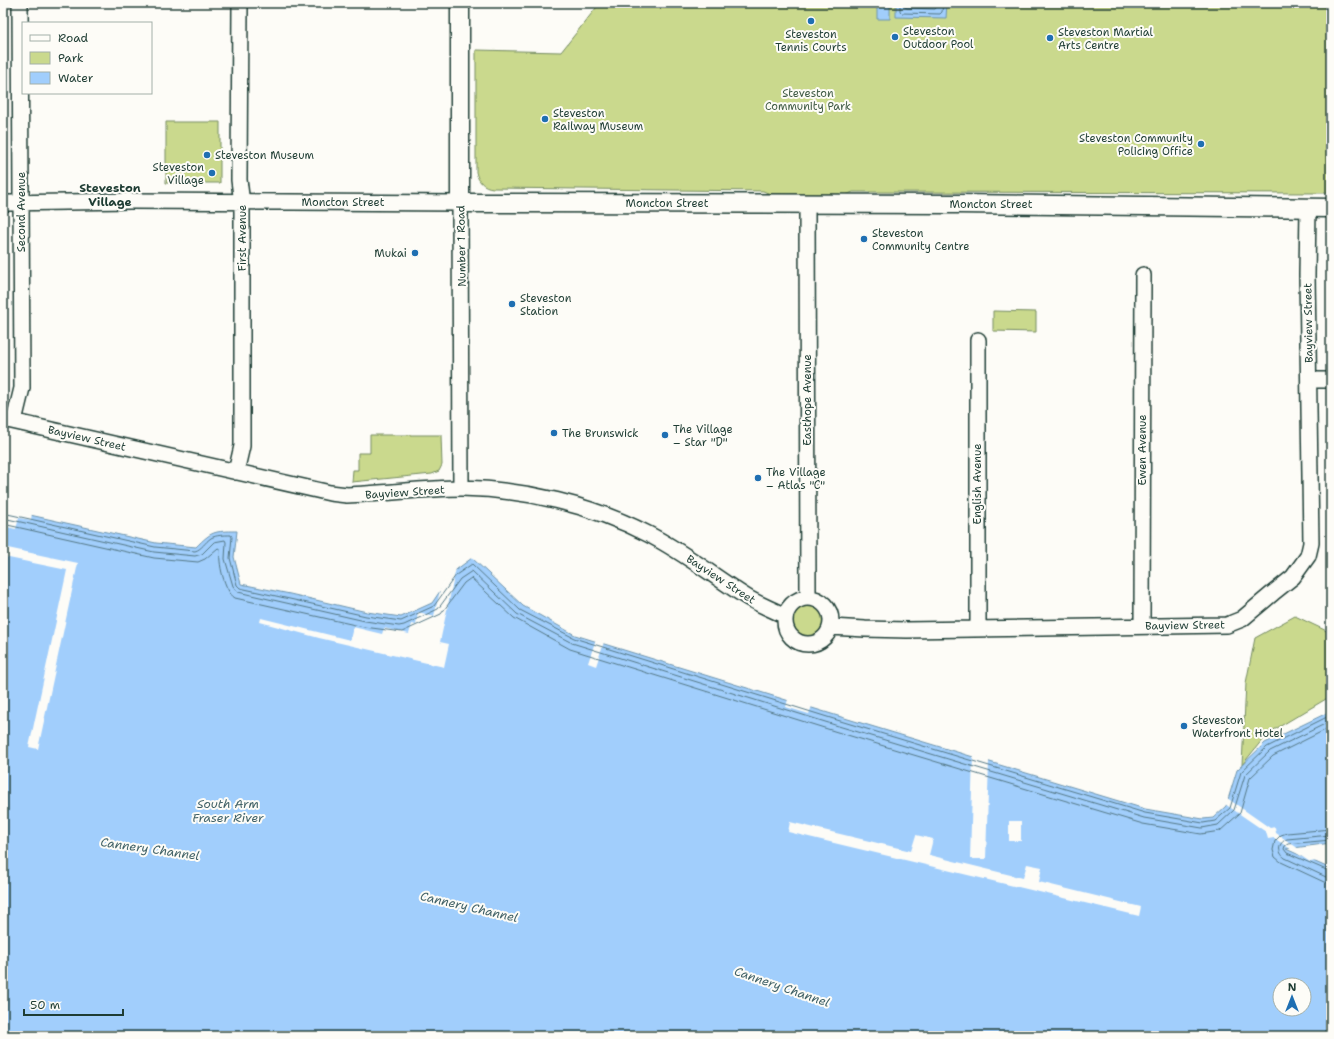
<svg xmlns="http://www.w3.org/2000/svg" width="1334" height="1039" font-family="'Shantell Sans',sans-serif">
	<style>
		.green { fill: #cad98d; stroke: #748b60 }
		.water { fill: #a1cefc; stroke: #6d94ac; fill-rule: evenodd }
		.pier { fill: #fdfcf7 }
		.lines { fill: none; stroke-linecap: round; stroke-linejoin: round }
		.shore { stroke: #537784; stroke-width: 1 }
		.minor-casing { stroke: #1f3d34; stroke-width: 18 }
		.tertiary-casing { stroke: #1f3d34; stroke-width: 21 }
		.minor { stroke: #fdfcf7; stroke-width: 15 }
		.tertiary { stroke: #fdfcf7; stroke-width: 18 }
		.poi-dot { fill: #1f6fb2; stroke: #fdfcf7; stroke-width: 1.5 }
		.labels { text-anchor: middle; stroke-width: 4; stroke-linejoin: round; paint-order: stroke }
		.poi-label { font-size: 11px; fill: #1f3d34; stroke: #fdfcf7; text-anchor: start }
		.park-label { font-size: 11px; fill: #415c46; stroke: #fdfcf7 }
		.street-label { font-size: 11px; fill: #1f3d34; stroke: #fdfcf7 }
		.neighbourhood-label { font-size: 12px; font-weight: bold; fill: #1f3d34; stroke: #fdfcf7 }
		.water-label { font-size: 12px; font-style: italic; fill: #406166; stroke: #fdfcf7 }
	</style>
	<rect width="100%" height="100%" fill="#fdfcf7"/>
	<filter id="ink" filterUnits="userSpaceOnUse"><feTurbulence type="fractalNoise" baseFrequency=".025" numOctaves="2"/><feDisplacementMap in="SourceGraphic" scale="8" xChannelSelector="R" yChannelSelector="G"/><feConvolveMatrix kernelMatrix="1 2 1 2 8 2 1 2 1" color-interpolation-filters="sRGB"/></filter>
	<g filter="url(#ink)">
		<path class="green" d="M 600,3 L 1331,3 L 1331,193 L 853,192 L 843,196 L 773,195 L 763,191 L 493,188 C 483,187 478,181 476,172 L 476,50 L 561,52 Z
			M 166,122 L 220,122 L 220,183 L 166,183 Z
			M 993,311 L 1036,312 L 1036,332 L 993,331 Z
			M 370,435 L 441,435 L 442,465 L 439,471 L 432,474 L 352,482 L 353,470 L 358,470 L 358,453 L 370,453 Z
			M790 621a17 17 0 1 1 34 0a17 17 0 1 1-34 0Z
			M 1295,616 L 1331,633 L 1331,696 L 1267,734 L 1242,765 L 1246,683 L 1255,638 Z"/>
		<path class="water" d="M 877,3 L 890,3 L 890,19 L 877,19 Z
			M 896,3 L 947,3 L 946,18 L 896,17 Z
			M 3,509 L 156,543 L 196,547 C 212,531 214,531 237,531 L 234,557 L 241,584 L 290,594 L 367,612 L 401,617 L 432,603 L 453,572 L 472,558 L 523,606 L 575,635 L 838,716 L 1145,809 L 1203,819 L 1213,818 L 1226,806 L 1237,770 L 1265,743 L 1331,711 L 1331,843 L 1286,849 L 1331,869 L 1331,1036 L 3,1036 ZM 1280,985 L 1304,985 L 1304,1009 L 1280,1009 Z"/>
		<path class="pier" d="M 3,507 L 32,513 L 31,520 L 19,518 L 16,529 L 3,526 Z
			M 3,547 L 78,563 L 38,749 L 29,747 L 67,570 L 4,557 L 3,561 Z
			M 456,568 L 440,642 L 449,644 L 444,667 L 319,638 L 260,622 L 261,618 L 350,640 L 353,627 L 382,634 L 384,628 L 409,634 L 412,624 L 416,625 L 418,612 L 434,616 L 441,586 L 452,571 Z
			M 596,639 L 604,642 L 596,666 L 588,663 Z
			M 788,699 L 812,706 L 809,714 L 786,707 Z
			M 973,755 L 989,760 L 986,859 L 970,859 Z
			M 1227,798 L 1270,828 L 1275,827 L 1276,833 L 1299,849 L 1293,850 L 1318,861 L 1310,862 L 1274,838 L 1268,839 L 1266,832 L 1225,804 Z
			M 1009,821 L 1021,821 L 1021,841 L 1009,841 Z
			M 790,822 L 911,851 L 916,835 L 933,839 L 929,855 L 1023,878 L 1027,864 L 1042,867 L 1039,882 L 1141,907 L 1139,916 L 788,832 Z"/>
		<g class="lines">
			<path class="shore" d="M 900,3 L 900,11 L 902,13 L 940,14 L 942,12 L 943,3
				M 905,3 L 905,7 L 907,8 L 935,9 L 937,7 L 938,3
				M 3,513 L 155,547 L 195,551 C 202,549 205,542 211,538 C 216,535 224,535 231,535 L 232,537 L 230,558 L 237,585 L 240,588 L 366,616 L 401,621 L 434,606 L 456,575 L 472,564 L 520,610 L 574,638 L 837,720 L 1145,813 L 1203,823 L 1215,821 L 1230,808 L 1241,772 L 1267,747 L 1331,715
				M 3,518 L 154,552 L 195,556 L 202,554 L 214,542 L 225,540 L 226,542 L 225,559 L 233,586 L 238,592 L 365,621 L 399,626 L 404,625 L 438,609 L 460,579 L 472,571 L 517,614 L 572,643 L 835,725 L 1144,818 L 1202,828 L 1218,825 L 1234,810 L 1245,775 L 1270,751 L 1331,721
				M 3,524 L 154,558 L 198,562 L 205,559 L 218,548 L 220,549 C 218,562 224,591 235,598 L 364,627 L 402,632 L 441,614 L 464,583 L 471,578 L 514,618 L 570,649 L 834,731 L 1143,824 L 1201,834 L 1220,831 L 1240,813 L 1250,778 L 1273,756 L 1331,727
				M 1331,829 L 1287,833 L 1281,835 L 1275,841 L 1273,850 L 1275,857 L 1281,862 L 1324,882 L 1331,884
				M 1331,835 L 1287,839 C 1278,843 1277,852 1285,858 L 1326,877 L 1331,878
				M 1331,840 L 1288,844 L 1285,846 L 1284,849 L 1287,853 L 1331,872"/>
			<defs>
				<path id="minor" d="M 3,203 L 131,201 L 460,203 L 461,488
					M 807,204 L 808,597
					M 978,340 L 978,629
					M 1309,380 L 1331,380
					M 3,419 L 330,493 L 347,495 C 385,494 423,488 461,488 C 524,489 592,505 648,534 C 682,551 712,575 745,596 C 757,604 772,609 785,616
					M 14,421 L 22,388 L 20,3
					M 236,472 L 242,446 L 242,203 L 239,180 L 240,3
					M785 621a23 23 0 1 1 46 0a23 23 0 1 1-46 0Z
					M 1142,626 L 1143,275
					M 831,627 L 865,629 L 907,630 L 1227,625 L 1242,619 L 1273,593 L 1293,577 L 1308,556 L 1311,543 L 1307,275 L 1308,208"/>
				<path id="tertiary" d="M 460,3 L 460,203 L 958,204 L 1331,208"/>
			</defs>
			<use href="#minor" class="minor-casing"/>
			<use href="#tertiary" class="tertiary-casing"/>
			<use href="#minor" class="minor"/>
			<use href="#tertiary" class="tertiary"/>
		</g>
	</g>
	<g class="poi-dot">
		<circle cx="811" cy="21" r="4"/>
		<circle cx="895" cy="37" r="4"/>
		<circle cx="1050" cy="38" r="4"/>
		<circle cx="545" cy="119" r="4"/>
		<circle cx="1201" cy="144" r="4"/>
		<circle cx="207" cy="155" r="4"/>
		<circle cx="212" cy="173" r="4"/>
		<circle cx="864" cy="239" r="4"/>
		<circle cx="415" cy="253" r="4"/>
		<circle cx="512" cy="304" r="4"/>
		<circle cx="554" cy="433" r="4"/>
		<circle cx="665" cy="435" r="4"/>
		<circle cx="758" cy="478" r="4"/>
		<circle cx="1184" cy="726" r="4"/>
	</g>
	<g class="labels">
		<g class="poi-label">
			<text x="903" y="35">Steveston<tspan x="903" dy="13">Outdoor Pool</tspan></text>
			<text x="1058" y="36">Steveston Martial<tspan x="1058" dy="13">Arts Centre</tspan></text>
			<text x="811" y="38" text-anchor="middle">Steveston<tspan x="811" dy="13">Tennis Courts</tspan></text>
			<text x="553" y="117">Steveston<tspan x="553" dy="13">Railway Museum</tspan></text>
			<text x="1193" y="142" text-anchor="end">Steveston Community<tspan x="1193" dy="13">Policing Office</tspan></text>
			<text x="215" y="159">Steveston Museum</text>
			<text x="204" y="171" text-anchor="end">Steveston<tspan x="204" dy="13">Village</tspan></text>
			<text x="872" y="237">Steveston<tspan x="872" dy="13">Community Centre</tspan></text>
			<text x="407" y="257" text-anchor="end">Mukai</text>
			<text x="520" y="302">Steveston<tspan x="520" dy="13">Station</tspan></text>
			<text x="673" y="433">The Village<tspan x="673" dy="13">– Star "D"</tspan></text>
			<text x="562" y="437">The Brunswick</text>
			<text x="766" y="476">The Village<tspan x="766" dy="13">– Atlas "C"</tspan></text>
			<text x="1192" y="724">Steveston<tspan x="1192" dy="13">Waterfront Hotel</tspan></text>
		</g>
		<g class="park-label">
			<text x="808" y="97">Steveston<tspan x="808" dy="13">Community Park</tspan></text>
		</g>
		<g class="street-label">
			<text x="343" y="206">Moncton Street</text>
			<text x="667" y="207">Moncton Street</text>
			<text x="991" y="208">Moncton Street</text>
			<text transform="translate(21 212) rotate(-90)" y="4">Second Avenue</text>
			<text transform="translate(242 238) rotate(-90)" y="4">First Avenue</text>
			<text transform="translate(461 246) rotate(-91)" y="4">Number 1 Road</text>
			<text transform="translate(1308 323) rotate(-91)" y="4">Bayview Street</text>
			<text transform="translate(807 400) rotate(-90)" y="4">Easthope Avenue</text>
			<text transform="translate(87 438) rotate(13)" y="4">Bayview Street</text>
			<text transform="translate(1142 450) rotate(-90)" y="4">Ewen Avenue</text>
			<text transform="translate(977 484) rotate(-90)" y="4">English Avenue</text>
			<text transform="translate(405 492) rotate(-4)" y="4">Bayview Street</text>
			<text transform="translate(721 579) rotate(33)" y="4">Bayview Street</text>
			<text transform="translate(1185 625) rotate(-1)" y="4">Bayview Street</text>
		</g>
		<g class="neighbourhood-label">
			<text x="110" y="192">Steveston<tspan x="110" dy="14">Village</tspan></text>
		</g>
		<g class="water-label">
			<text x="228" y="808">South Arm<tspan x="228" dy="14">Fraser River</tspan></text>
			<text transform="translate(150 849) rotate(8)" y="4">Cannery Channel</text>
			<text transform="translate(469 907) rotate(13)" y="4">Cannery Channel</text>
			<text transform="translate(782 987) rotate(19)" y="4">Cannery Channel</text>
		</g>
	</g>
	<rect width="1334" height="1039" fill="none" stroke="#fdfcf7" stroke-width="16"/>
	<rect x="8" y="8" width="1318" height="1023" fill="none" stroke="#1f3d34" stroke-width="1.5" filter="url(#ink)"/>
	<rect x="22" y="22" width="130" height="72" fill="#fdfcf7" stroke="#a4b0a9"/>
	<rect x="30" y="35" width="20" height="6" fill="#fdfcf7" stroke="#a4b0a9"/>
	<text x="58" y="42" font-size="12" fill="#1f3d34">Road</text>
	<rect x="30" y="52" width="20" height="12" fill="#cad98d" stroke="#a4b0a9"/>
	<text x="58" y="62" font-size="12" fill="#1f3d34">Park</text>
	<rect x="30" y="72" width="20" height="12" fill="#a1cefc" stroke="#a4b0a9"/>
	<text x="58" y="82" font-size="12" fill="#1f3d34">Water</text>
	<g transform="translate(1292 997)"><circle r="19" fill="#fdfcf7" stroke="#a4b0a9"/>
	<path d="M0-3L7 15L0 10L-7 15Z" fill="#1f6fb2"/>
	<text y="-6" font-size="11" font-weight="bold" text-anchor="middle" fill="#1f3d34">N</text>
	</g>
	<path d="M24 1009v6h99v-6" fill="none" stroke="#1f3d34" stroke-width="2"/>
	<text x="30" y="1009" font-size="12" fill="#1f3d34" stroke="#fdfcf7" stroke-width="3" paint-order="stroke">50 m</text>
</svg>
